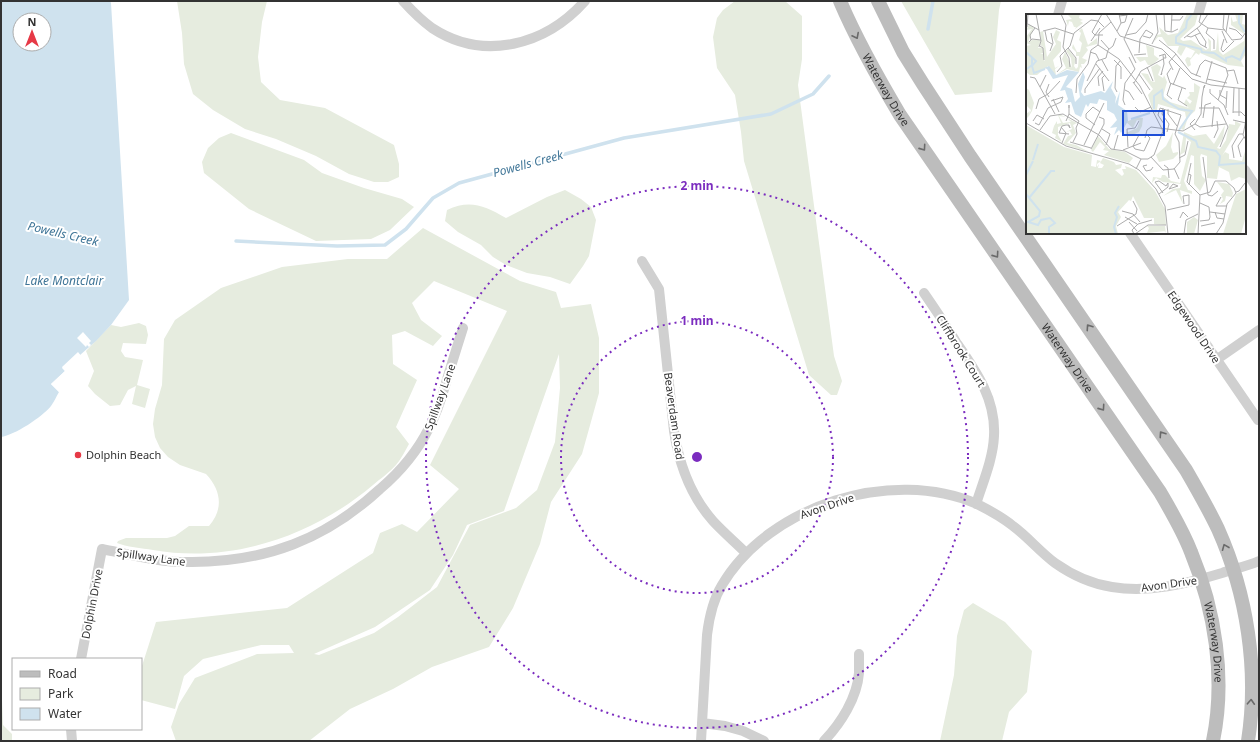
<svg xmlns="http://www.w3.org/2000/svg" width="1260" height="742" font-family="'Noto Sans',sans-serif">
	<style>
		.green { fill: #e6ecdf; fill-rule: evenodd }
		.water { fill: #cfe2ee; fill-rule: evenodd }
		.pier { fill: #fff }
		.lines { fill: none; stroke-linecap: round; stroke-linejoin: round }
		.stream { stroke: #cfe2ee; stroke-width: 3.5 }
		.minor { stroke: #d0d0d0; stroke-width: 10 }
		.secondary { stroke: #bdbdbd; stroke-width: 14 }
		.oneway { stroke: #6a6a6a }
		.ring { fill: none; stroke: #7b2cbf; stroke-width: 2; stroke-dasharray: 2 4 }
		.poi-dot { fill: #e63946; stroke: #fff; stroke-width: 1.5 }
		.labels { text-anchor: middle; stroke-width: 4; stroke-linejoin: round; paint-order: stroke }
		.street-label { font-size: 11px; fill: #333; stroke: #fff }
		.poi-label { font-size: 11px; fill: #333; stroke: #fff; text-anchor: start }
		.water-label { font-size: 12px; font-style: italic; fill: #3f7597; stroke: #fff }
		.inset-river { fill: none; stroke: #cfe2ee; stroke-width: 2 }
		.inset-road { fill: none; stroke: #adadad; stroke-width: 1 }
		.view { fill: #1d4ed8; fill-opacity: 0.15; stroke: #1d4ed8; stroke-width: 2 }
		.inset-edge { fill: none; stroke: #333; stroke-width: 2 }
		.centre { fill: #7b2cbf; stroke: #fff; stroke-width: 2 }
		.ring-label { font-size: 12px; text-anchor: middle; font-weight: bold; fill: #7b2cbf; stroke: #fff; stroke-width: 4; stroke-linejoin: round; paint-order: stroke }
	</style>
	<rect width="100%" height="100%" fill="#fff"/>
	<path class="green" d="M 177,1 L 267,1 L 262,22 L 258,57 L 261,82 L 280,100 L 325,108 L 394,145 L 399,164 L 399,177 L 388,182 L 374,182 L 349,174 L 316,156 L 276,139 L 245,129 L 213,110 L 193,94 L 184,64 L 182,33 Z
		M 735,1 L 785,1 L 802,16 L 802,59 L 798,85 L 834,356 L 842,381 L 837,395 L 831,395 L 809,375 L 744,161 L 741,132 L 735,95 L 717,68 L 713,37 L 717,18 L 723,10 Z
		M 901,1 L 1001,1 L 999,10 L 992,92 L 955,95 Z
		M 231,133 L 304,160 L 322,173 L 364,188 L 402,199 L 414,207 L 390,230 L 371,239 L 316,241 L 249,209 L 204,173 L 202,162 L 208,148 L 219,138 Z
		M 565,190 L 581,199 L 591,207 L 596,220 L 589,256 L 583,266 L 570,284 L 550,277 L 527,273 L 506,265 L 493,257 L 481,245 L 458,232 L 445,221 L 447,210 C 470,199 485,206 506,218 L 547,197 Z
		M 423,228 L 520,281 L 556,292 L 561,308 L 591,304 L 599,338 L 599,393 L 582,454 L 551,502 L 540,544 L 513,608 L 489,647 L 432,667 L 393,689 L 350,709 L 309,741 L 176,741 L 171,727 L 179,704 L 195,678 L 257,654 L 294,653 L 289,645 L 261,645 L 203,659 L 184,676 L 175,709 L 141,700 L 141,669 L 156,622 L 287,608 L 373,553 L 380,533 L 402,524 L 417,532 L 459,489 L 430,465 L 507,311 L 434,281 L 412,303 L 421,320 L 442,336 L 433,346 L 405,331 L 392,335 L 393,364 L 417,380 L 396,427 L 409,444 C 405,451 401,459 396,465 C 390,472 380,479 373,485 C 313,536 231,564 153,550 C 142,548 126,547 117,543 L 118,541 L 126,538 L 167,538 L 175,536 L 189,526 L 209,526 C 224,509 221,490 206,474 L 180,465 L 168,457 L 160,448 L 155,437 L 153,424 L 155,409 L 162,385 L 164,339 L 175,320 L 221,288 L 282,267 L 348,259 L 387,259 ZM 559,354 L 560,388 L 555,442 L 537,490 L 516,508 L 470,525 L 437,587 L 398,617 L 374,633 L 319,655 L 314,654 L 375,627 L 430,590 L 453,555 L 467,525 L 504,511 Z
		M 139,323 L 146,326 L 148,335 L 146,344 L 123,343 L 121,351 L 125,357 L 143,360 L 137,385 L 150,389 L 145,408 L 132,404 L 136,386 L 128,390 L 120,405 L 110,406 L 95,394 L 88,386 L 94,371 L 86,351 L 111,325 L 121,327 Z
		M 973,603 L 1005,622 L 1032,651 L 1027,692 L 1009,712 L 1002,741 L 940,741 L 954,675 L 957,636 L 964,610 Z
		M 1,674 L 3,725 L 12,734 L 12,741 L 1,741 Z"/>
	<path class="water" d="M 1,1 L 110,1 L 111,3 L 129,300 L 111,325 L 96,341 L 80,355 L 78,353 L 62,368 L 65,371 L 51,384 L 59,392 C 56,397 54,402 51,406 C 42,417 15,435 1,437 ZM 20,20 L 44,20 L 44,44 L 20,44 Z"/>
	<path class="pier" d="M 83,332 L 91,341 L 89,343 L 91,345 L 89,347 L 87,345 L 86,347 L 77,338 Z
		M 78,352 L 82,357 L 80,357 L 78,355 L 65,368 L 67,370 L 66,372 L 54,384 L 61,391 L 59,392 L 51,384 L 65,371 L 62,367 Z"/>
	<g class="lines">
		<path class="stream" d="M 928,29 L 933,1
			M 236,241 L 337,246 L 385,245 L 406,229 L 433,198 L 459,183 L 624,138 L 771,114 L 813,94 L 829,76"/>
		<path class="minor" d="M 403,1 C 412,11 421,20 432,28 C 484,62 546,45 585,1
			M 1058,15 L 1062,1
			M 1198,15 L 1202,1
			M 1245,170 L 1259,191
			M 1130,233 L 1258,420
			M 642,261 L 659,289 L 674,431 C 679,464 690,495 713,521 C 723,532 735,542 746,553
			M 924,293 C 935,309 946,325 956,342 C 976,371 996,399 994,436 C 993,459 983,482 976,504
			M 1216,360 L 1259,330
			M 81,659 L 102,549 C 132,555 162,563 192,562 C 266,562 326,539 380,489 C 400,472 417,452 429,428 C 436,415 441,400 445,386 C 451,366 457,347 463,328
			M 702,723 L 725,726 L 743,731 L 764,741
			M 71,729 L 72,741
			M 701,741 L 707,635 C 709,618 713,600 722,585 C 769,505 892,467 977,504 C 989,510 1002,517 1013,526 C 1028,537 1040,552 1055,563 C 1072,575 1092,584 1112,587 C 1149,593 1186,584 1222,573 C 1234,569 1247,566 1259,561
			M 824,741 C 841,723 857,698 859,673 C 859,667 859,660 859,654"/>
		<g class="secondary">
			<path id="s1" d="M 840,1 C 857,41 878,78 900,115 L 1160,492 C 1171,511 1183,531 1191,552 C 1215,610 1226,678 1213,741"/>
			<path d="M 878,1 L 903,52 L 923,84 L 970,156 L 1186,470 C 1197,489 1208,508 1218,529 C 1247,594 1259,670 1248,741"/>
		</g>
	</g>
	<defs><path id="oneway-chevron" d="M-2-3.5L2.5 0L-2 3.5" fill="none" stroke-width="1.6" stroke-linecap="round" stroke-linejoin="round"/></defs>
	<g class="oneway">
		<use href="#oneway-chevron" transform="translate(856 36) rotate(63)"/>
		<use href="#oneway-chevron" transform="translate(923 148) rotate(55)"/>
		<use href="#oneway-chevron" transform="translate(996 255) rotate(55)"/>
		<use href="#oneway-chevron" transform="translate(1089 327) rotate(-124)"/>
		<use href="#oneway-chevron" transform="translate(1102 408) rotate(55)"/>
		<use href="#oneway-chevron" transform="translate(1162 434) rotate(-124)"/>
		<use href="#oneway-chevron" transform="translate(1225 547) rotate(-112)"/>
		<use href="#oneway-chevron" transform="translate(1251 702) rotate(-87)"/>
	</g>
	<g class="ring">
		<circle cx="697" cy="457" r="136"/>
		<circle cx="697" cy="457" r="271"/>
	</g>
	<circle class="poi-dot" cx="78" cy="455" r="4"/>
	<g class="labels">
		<g class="street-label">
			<text dy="4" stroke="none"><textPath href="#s1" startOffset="100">Waterway Drive</textPath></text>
			<text transform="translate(1194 327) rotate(56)" y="4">Edgewood Drive</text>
			<text transform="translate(961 351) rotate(58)" y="4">Cliffbrook Court</text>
			<text dy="4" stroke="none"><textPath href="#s1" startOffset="424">Waterway Drive</textPath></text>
			<text transform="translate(440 397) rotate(-70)" y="4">Spillway Lane</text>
			<text transform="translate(674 416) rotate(82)" y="4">Beaverdam Road</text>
			<text transform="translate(827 506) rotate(-19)" y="4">Avon Drive</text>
			<text transform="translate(151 557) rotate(8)" y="4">Spillway Lane</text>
			<text transform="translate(1169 584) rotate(-8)" y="4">Avon Drive</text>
			<text transform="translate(92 604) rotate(-79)" y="4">Dolphin Drive</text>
			<text dy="4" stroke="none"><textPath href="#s1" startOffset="748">Waterway Drive</textPath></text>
		</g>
		<g class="poi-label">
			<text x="86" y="459">Dolphin Beach</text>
		</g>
		<g class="water-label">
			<text transform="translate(528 164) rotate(-15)" y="4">Powells Creek</text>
			<text transform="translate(63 234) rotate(13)" y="4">Powells Creek</text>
			<text x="64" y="285">Lake Montclair</text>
		</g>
	</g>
	<g transform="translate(1026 14)">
		<rect width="220" height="220" fill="#fff"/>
		<path d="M 41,0 L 54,0 L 53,4 L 57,6 L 54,7 L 57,9 L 49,15 L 50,13 L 48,13 L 46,8 L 43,7 L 42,12 L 40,6 L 46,5 ZM 161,0 L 172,0 L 169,11 L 154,25 L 157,27 L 165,26 L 180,36 L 183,34 L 182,24 L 185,27 L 185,37 L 190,36 L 192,18 L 193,37 L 197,41 L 218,27 L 220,19 L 220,40 L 215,47 L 218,53 L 202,51 L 174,39 L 173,41 L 170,39 L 164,46 L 165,51 L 162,53 L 159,46 L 161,43 L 165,44 L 169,37 L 160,33 L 155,42 L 151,38 L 153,32 L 142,32 L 136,23 L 132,23 L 128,28 L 131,21 L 135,20 L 133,13 L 142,21 L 152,19 ZM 209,0 L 217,0 L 216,10 L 220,11 L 218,20 L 205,11 L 205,2 L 207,8 L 211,7 ZM 3,10 L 8,14 L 2,28 L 6,26 L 15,26 L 12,34 L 17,33 L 17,39 L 14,40 L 18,40 L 18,47 L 19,46 L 17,33 L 14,31 L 15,26 L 14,18 L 17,17 L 21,43 L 30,30 L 27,23 L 30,16 L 34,18 L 31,26 L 35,28 L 35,37 L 27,46 L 29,54 L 33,52 L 29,55 L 30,61 L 40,54 L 36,45 L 39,38 L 46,54 L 45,44 L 40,37 L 42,35 L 50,45 L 48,52 L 50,55 L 52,53 L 53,42 L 50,42 L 50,38 L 46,34 L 47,30 L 51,38 L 54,38 L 56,29 L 53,26 L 55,19 L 53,17 L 56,14 L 62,31 L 71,24 L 71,30 L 60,33 L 62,36 L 56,44 L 61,46 L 58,50 L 55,50 L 56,54 L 54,53 L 53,58 L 41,55 L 30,61 L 22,52 L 11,61 L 4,61 L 0,58 L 0,32 L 5,31 L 0,29 L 0,23 L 6,15 L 0,16 ZM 120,31 L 128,34 L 128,41 L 133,45 L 126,51 L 122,51 L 119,46 L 114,48 L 110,43 L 122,43 ZM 131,50 L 135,53 L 132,61 L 137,64 L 138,61 L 141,68 L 137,82 L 144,88 L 163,94 L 158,90 L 160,85 L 164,90 L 166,87 L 161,84 L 164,81 L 163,78 L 168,78 L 168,69 L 174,73 L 169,97 L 162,103 L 158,116 L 155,115 L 160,104 L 159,98 L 132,90 L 130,100 L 126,94 L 122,81 L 127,75 L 115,59 L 122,60 L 125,67 L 129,68 L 125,53 ZM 0,74 L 3,76 L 8,89 L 6,97 L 3,102 L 0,105 L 0,100 L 4,97 L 3,101 L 5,96 L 0,91 ZM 32,101 L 35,101 L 40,103 L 33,102 L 37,109 L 45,108 L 41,104 L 51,109 L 47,111 L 50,119 L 41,129 L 50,131 L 63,138 L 37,130 L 42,122 L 46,121 L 44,117 L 40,118 L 46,115 L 44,109 L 32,113 L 32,121 L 36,128 L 29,124 L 30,121 L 26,119 L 28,112 L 31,107 L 31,110 L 35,109 ZM 112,103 L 117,104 L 116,112 L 113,118 L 104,122 L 100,119 L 111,114 L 114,107 L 111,106 L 107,114 L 100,108 ZM 209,107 L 215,110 L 196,142 L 199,138 L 203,140 L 203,145 L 216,147 L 220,134 L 220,165 L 213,163 L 205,167 L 203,158 L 193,153 L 191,165 L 181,164 L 181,142 L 175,140 L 174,143 L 176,162 L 180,166 L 174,177 L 168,170 L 168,142 L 165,141 L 158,167 L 162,176 L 166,177 L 166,180 L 154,176 L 157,190 L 150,176 L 137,182 L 147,175 L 154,174 L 155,170 L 137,168 L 130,164 L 126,169 L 127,163 L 135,164 L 136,161 L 139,161 L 145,167 L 154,169 L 165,128 L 160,124 L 159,138 L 154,141 L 158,118 L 167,122 L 180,120 L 188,130 L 199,111 L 197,124 L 191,134 L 194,135 L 200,126 L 203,110 L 209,111 ZM 0,111 L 38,133 L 66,141 L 65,152 L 70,153 L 71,146 L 75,147 L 71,150 L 71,153 L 73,150 L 72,154 L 76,154 L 78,151 L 74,149 L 77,144 L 88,148 L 90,151 L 96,150 L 95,154 L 89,156 L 96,162 L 98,160 L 96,155 L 100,155 L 99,152 L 110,156 L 129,177 L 139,195 L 140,211 L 128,210 L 128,204 L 118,204 L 107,182 L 105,187 L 103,186 L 92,198 L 95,203 L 90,212 L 92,220 L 0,220 ZM 147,118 L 145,133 L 147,139 L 152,138 L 152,140 L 147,145 L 133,148 L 130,141 L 140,132 ZM 72,122 L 83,135 L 99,138 L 107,144 L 103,149 L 78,141 L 83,137 L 77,136 L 79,133 L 74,128 L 67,138 L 65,136 ZM 191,168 L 203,170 L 207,179 L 206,183 L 200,182 L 199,187 L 194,190 L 197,185 L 195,181 L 198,177 ZM 220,175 L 220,202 L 215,220 L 197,220 L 210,180 ZM 168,203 L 172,206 L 168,220 L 161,220 L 161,208 ZM 121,212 L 139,212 L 140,220 L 140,217 L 121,219 L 123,214 Z" fill="#e6ecdf"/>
		<path d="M 23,52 L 30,61 L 41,56 L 53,58 L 40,73 L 46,75 L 49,88 L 54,83 L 52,70 L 57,58 L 59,63 L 55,78 L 58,82 L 75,77 L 79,79 L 87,67 L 85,74 L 90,83 L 89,90 L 94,77 L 92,91 L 101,97 L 102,107 L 95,119 L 93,116 L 88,121 L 91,113 L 84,114 L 91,106 L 88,100 L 81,96 L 81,87 L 73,85 L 71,90 L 64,89 L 62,93 L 60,90 L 55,103 L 49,100 L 45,88 L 39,89 L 42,85 L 39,76 L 34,77 L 42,61 L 27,65 L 21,55 L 18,54 Z" fill="#cfe2ee"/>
		<path class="inset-river" d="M 166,0 L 161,7 L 160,14 L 150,23 L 150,29 L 175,35 L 176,38 L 188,39 L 200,47 L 200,44 L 206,42 L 214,46 L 220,32M 213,0 L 213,9 L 219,18M 0,38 L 10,47 L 6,52 L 8,59 L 19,55M 1,55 L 6,51 L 6,44M 128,95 L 128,82 L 136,76 L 137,85 L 153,95 L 166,97 L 153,116M 105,105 L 124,99M 152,118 L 170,127 L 172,133 L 190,137 L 194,142 L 193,151 L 220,149M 7,146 L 12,130M 0,161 L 7,147M 0,180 L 14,197 L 13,202 L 2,208 L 12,211 L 15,206 L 24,204 L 29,209 L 23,213 L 23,219M 3,184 L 25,157 L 29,157M 90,220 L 88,213 L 91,203 L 89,199 L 93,192"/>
		<path class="inset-road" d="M 10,0 L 15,27 L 13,33M 35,0 L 40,11 L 37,33 L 43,44 L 44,53M 76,0 L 66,18 L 69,21 L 77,21M 80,0 L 94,22 L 136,35 L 166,65 L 185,71 L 220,75M 138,0 L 139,17 L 146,18 L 152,15M 175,0 L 173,8 L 182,14 L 199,16M 198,0 L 197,14 L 206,26 L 215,25 L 220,18M 93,2 L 101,1 L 99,8 L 95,9M 107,4 L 98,25 L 110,49M 145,6 L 154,6 L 157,2M 85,8 L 73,19 L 72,31 L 93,45 L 114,72 L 137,117 L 128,141 L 122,145 L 115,145 L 110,155M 0,9 L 13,16M 1,13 L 2,0M 171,14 L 180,28 L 179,33M 182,14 L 180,19 L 188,26 L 188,35M 203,14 L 210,16 L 217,23M 17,17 L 29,14 L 47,20M 19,17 L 21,27 L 26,30M 91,17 L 95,9 L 93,0M 196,17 L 201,29M 145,18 L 146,0M 200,18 L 203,0M 100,21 L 110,19 L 120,8 L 122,0M 169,21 L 174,30 L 181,34M 161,22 L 165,23 L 174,19M 158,24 L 174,12 L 182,0M 198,25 L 195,35 L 197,38 L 208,27M 5,26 L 4,21 L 9,14M 75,26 L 83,35M 133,26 L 149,39 L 165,59 L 175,63M 65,27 L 74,14M 3,28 L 6,25 L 15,26M 126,30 L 132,18 L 130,0M 14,32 L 17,34 L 18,46M 42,34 L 50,44 L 50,50M 24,37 L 27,29 L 25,19M 64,38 L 70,40 L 73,46M 113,39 L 114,25 L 120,16 L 127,20 L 124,24 L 117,22M 108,41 L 120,40M 133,42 L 139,40 L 140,44 L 137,44M 76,46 L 82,57M 88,46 L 95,53 L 95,65M 70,50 L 83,67M 121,53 L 127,67M 145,54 L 141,60 L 144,69 L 160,75M 147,56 L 143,48 L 150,40M 201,57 L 208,56 L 212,70M 31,58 L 36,52 L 34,42 L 44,32 L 48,19 L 65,6 L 72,7 L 78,13M 136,59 L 135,61 L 138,50 L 137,41M 113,60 L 124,76M 170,62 L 174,51 L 179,46 L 200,54 L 202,61 L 192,86M 4,63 L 9,64 L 29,100M 181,65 L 201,69M 61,67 L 71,47 L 80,44 L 82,36 L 87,32 L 90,24M 107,68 L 116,80M 108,69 L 115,57 L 137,45M 145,69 L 141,81 L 146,85M 180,69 L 186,47M 23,70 L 20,78 L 23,83M 147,71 L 154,54M 73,72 L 72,63 L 77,57M 14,73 L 20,61M 156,74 L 152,86 L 161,92M 184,75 L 184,79 L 198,91 L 202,101M 99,76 L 103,78 L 108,86M 194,76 L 194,81 L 201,85M 78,77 L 76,64 L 79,61M 91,78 L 89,74 L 90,52 L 94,47M 50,79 L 51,65 L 62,50 L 65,36 L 72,31M 59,79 L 59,75 L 74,54M 27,85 L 33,98M 99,91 L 97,86 L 99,69 L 109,55 L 103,43M 109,93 L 114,98 L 125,93M 137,94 L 136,100 L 143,110 L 141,118M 173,94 L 193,94 L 202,113 L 194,133M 200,94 L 201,77M 10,95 L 13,85 L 22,80 L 34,67M 142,95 L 142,100 L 151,112M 207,98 L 215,98 L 220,103M 207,99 L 208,74M 43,100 L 53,107 L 50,114 L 51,120 L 47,128M 213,102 L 213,74M 177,104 L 179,91 L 185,89M 207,106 L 220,109M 220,106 L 217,121 L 220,126M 7,107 L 11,101 L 18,105M 40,107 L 43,100 L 43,91 L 43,94M 0,109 L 40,132 L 103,150 L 113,156 L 130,175 L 139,192 L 142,220M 9,109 L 13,111 L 22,94 L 35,88 L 37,83 L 25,87M 169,110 L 174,113 L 200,110M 42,111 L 44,114 L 43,111 L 40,111 L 36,112 L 33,119 L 43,120M 69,111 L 60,104 L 60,100 L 67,93 L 74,98M 35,113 L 40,119 L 36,129M 186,113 L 188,92M 76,115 L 84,120 L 80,131M 14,116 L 24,102 L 37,100 L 73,121 L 85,135 L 99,137 L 115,145M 169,116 L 164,110 L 169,105M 113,121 L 107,132 L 109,135 L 118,137 L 124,124 L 120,120M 119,124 L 121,116 L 125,113 L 157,117 L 169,110 L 175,100 L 176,83 L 178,72 L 179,71 L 178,74M 188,124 L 192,115 L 191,107M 44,128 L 65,134M 58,131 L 78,89M 102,133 L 101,115 L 109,114 L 113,107M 65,135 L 78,110 L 78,105 L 73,103M 88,135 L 92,121M 97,136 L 115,129M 125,143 L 137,156 L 148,155 L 154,148 L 153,128 L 149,120 L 155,101 L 134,94 L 132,101 L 138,110M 177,143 L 182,181 L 186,182 L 192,177M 215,143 L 212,132 L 218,123M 153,144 L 159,141 L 162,127M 208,144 L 206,132 L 213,120 L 217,120M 165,149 L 161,168 L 174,181M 121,151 L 117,152 L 120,157 L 125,156 L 127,153M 138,151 L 142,154 L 143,164M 148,154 L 153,165M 162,160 L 165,161 L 163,171M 129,168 L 133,167 L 140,172 L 142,169 L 142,173 L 133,180M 129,168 L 137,179M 147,170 L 152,172 L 143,175 ZM 210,178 L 213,177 L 219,169M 195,183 L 190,192 L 201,192M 174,189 L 183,193 L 184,203 L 183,206 L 174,207M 158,190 L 157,182 L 163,181M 141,196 L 163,191 L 163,181M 96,197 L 107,200 L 114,208M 184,198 L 199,200M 189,198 L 191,204 L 198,205M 99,203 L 111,210M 154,204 L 157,198 L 162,203M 103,208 L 111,217M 91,212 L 110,200 L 111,195 L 107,187M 175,212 L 189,209M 108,220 L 106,216 L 112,210 L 126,206M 109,220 L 122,211 L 140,211M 158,220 L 160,206 L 172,200M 172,220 L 174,181 L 184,178 L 189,167 L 200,167 L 208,174 L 210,179 L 201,190 L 197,209 L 190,220"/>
		<path class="view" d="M 97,97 L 138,97 L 138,121 L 97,121 Z"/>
		<rect width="220" height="220" class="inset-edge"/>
	</g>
	<circle cx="697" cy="457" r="6" class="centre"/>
	<g class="ring-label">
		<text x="697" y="190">2 min</text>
		<text x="697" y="325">1 min</text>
	</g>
	<rect width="1260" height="742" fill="none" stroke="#333333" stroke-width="4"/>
	<rect x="12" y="658" width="130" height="72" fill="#ffffff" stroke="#adadad"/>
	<rect x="20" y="671" width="20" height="6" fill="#bdbdbd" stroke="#adadad"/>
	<text x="48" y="678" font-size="12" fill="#333333">Road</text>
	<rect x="20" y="688" width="20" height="12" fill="#e6ecdf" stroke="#adadad"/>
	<text x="48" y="698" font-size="12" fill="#333333">Park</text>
	<rect x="20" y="708" width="20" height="12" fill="#cfe2ee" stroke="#adadad"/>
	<text x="48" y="718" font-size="12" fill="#333333">Water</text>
	<g transform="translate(32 32)"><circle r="19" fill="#ffffff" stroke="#adadad"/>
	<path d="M0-3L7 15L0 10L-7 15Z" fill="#e63946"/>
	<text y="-6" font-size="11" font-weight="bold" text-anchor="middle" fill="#333333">N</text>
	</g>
</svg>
